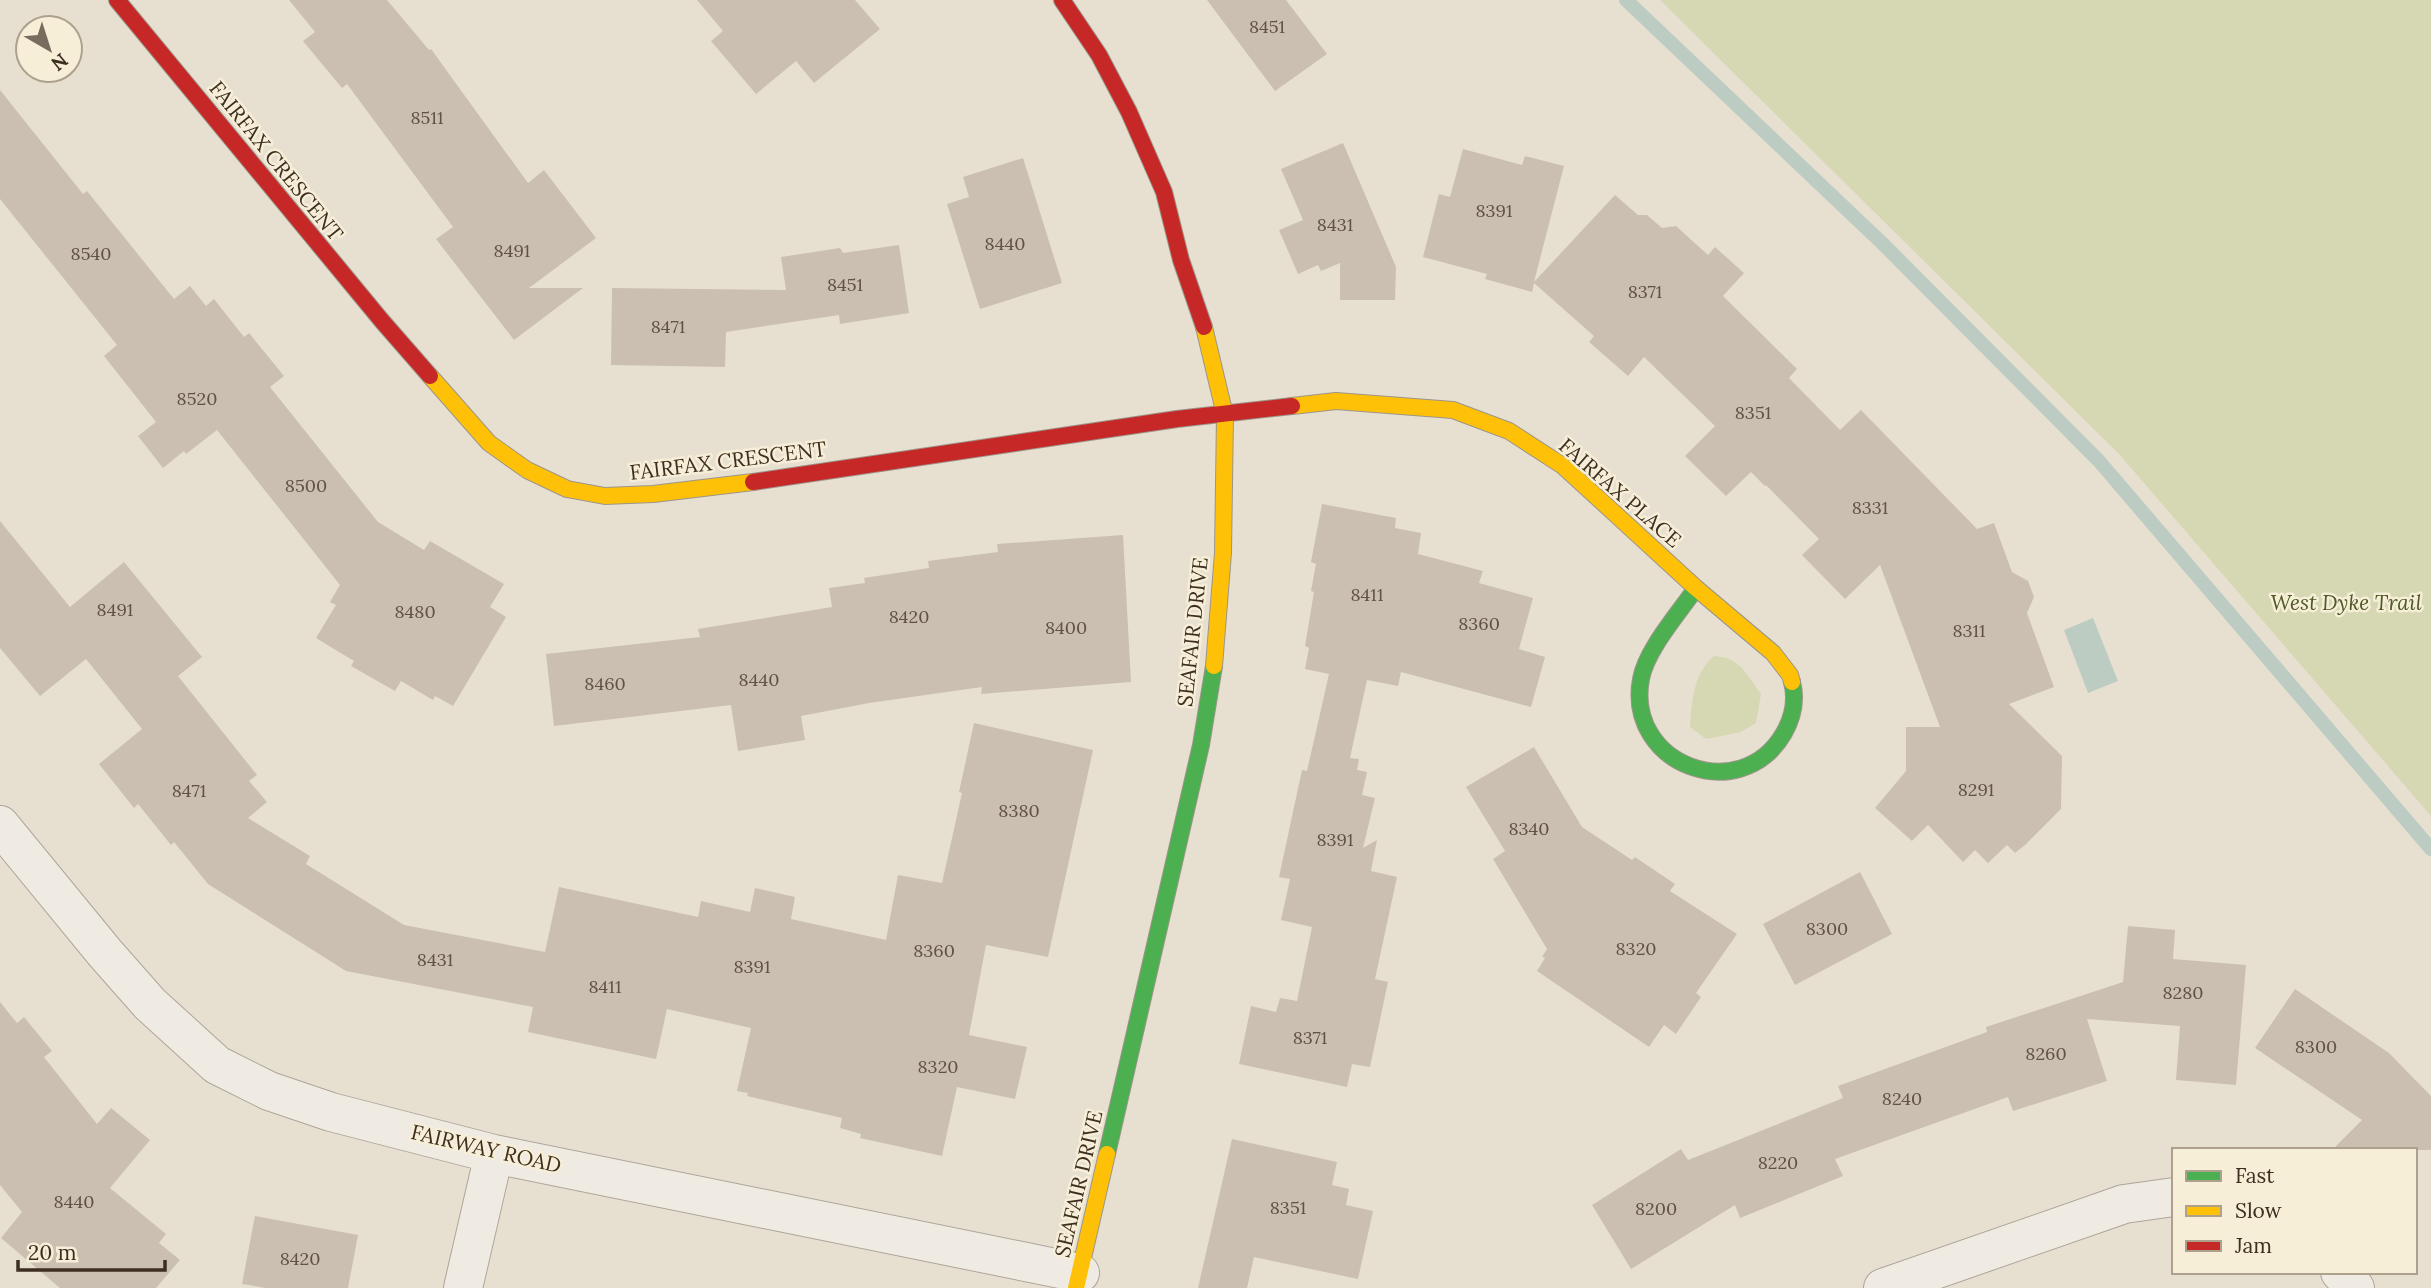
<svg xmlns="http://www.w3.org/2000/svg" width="2431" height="1288" font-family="Lora,serif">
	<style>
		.green { fill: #d6d7b3 }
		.water { fill: #bcccc2 }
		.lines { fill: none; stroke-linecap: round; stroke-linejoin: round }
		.stream { stroke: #bcccc2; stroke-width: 14 }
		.building { fill: #cbbfb2 }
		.street-casing { stroke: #ada599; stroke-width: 40 }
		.fast-casing { stroke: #9c958a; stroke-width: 18 }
		.slow-casing { stroke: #9c958a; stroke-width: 18 }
		.jam-casing { stroke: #9c958a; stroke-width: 18 }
		.street { stroke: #efebe3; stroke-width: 38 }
		.fast { stroke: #4caf50; stroke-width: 16 }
		.slow { stroke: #ffc107; stroke-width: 16 }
		.jam { stroke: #c62828; stroke-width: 16 }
		.labels { text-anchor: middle; stroke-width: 5; stroke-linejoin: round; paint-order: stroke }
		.number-label { font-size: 18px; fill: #605244 }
		.street-label { font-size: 21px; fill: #3d2e20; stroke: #f7eed8 }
		.park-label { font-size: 21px; font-style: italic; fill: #4d5a26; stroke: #f7eed8 }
	</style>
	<rect width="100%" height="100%" fill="#e7e0d1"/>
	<path class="green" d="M 1660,0 L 2431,0 L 2431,816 L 2119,454 Z
		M 1714,656 C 1740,657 1747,675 1761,694 L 1756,723 L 1741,732 L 1706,739 L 1690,727 C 1692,701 1693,674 1714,656 Z"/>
	<path class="water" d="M 2093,618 L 2118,681 L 2088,693 L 2064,630 Z"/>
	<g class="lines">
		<path class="stream" d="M 1626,0 L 1882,243 L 2099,461 L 2431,849"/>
	</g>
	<path class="building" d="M 289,0 L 387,0 L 429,50 L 431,49 L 528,183 L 544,170 L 596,238 L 529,288 L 583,288 L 514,340 L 436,239 L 453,227 L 347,84 L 342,88 L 303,41 L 315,32 Z
		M 697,0 L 855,0 L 880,29 L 814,83 L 796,61 L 756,94 L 711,41 L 723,31 Z
		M 1207,0 L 1286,0 L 1327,54 L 1275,91 Z
		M 0,90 L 83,194 L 87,191 L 174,299 L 190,286 L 206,306 L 214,299 L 244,337 L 249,333 L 284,376 L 270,387 L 378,522 L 424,550 L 430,541 L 504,584 L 490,607 L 506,617 L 453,706 L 435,696 L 433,700 L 401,681 L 395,691 L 351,666 L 354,661 L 316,638 L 336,605 L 330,602 L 340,585 L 217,430 L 186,454 L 184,451 L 163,468 L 138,436 L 156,422 L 104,356 L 117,345 L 0,199 Z
		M 1343,143 L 1396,267 L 1395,300 L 1340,300 L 1340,263 L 1321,271 L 1318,265 L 1298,274 L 1279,230 L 1303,220 L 1281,169 Z
		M 1463,149 L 1522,165 L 1525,156 L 1564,166 L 1534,282 L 1615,195 L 1638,215 L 1647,215 L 1662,228 L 1676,226 L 1708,255 L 1715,247 L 1744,273 L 1723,296 L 1797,369 L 1789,378 L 1840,430 L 1861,410 L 1977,529 L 1994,523 L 2012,572 L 2028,581 L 2034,597 L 2027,613 L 2054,687 L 2009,704 L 2062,756 L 2061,809 L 2025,845 L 2015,853 L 2007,845 L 1988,863 L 1975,850 L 1963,862 L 1928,825 L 1912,841 L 1875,808 L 1906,771 L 1906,727 L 1940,727 L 1880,565 L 1845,599 L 1802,555 L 1819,539 L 1766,485 L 1765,486 L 1751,472 L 1726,496 L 1685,456 L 1715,426 L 1644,357 L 1628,376 L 1589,342 L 1594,336 L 1534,283 L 1532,292 L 1485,279 L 1487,274 L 1423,257 L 1439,194 L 1450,197 Z
		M 1023,158 L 1062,283 L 980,309 L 947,204 L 969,197 L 963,177 Z
		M 899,245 L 909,313 L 840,324 L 839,315 L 726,332 L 725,367 L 611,365 L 612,288 L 786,290 L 781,257 L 840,248 L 843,253 Z
		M 1322,504 L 1396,518 L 1395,528 L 1421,533 L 1418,554 L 1483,571 L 1479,583 L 1533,598 L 1519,649 L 1545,657 L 1531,707 L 1401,672 L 1398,686 L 1367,680 L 1350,758 L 1359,759 L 1357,770 L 1367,772 L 1362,795 L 1375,798 L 1363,848 L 1377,840 L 1371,871 L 1397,877 L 1375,979 L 1388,982 L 1370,1067 L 1352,1064 L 1347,1087 L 1239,1064 L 1251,1006 L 1276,1012 L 1280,998 L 1297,1001 L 1312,927 L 1281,920 L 1290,879 L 1279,877 L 1302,770 L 1307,771 L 1329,674 L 1305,669 L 1309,648 L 1305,646 L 1314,592 L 1311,591 L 1316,564 L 1311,562 Z
		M 0,521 L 70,607 L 124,562 L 202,657 L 178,676 L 257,775 L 249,781 L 267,802 L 248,818 L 310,856 L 306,864 L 404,925 L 545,952 L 559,887 L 698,917 L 701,901 L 750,912 L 755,888 L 795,897 L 791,919 L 886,940 L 898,875 L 942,883 L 962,793 L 959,792 L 974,723 L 1093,750 L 1048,957 L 986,945 L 969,1035 L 1027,1047 L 1015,1099 L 957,1087 L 942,1156 L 860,1138 L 861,1134 L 840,1128 L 842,1118 L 747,1096 L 748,1093 L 737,1091 L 751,1028 L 667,1009 L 656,1059 L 528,1032 L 533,1007 L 346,971 L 208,884 L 174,842 L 171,845 L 138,804 L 134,808 L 99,764 L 142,729 L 86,659 L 40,696 L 0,648 Z
		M 1123,535 L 1131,682 L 981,694 L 982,687 L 869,703 L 801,716 L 805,740 L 738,751 L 731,705 L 554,726 L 546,654 L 700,637 L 698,629 L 832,607 L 829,588 L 865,583 L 864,578 L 929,568 L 928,561 L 998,552 L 997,544 Z
		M 1534,747 L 1582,827 L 1632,860 L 1635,857 L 1675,884 L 1670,891 L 1737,934 L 1696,993 L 1701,997 L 1676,1034 L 1664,1025 L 1649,1047 L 1537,971 L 1545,958 L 1542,957 L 1547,949 L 1493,859 L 1505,851 L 1466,787 Z
		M 1860,872 L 1892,934 L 1795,985 L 1763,924 Z
		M 2128,926 L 2175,930 L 2173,959 L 2246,965 L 2236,1085 L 2176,1080 L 2180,1026 L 2087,1019 L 2107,1081 L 2013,1111 L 2008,1097 L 1835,1159 L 1843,1176 L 1740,1218 L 1735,1205 L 1631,1269 L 1592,1205 L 1681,1149 L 1688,1160 L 1843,1098 L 1838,1086 L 1987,1032 L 1986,1027 L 2123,982 Z
		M 2295,989 L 2389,1053 L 2431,1096 L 2431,1150 L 2332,1150 L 2362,1120 L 2255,1048 Z
		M 0,1002 L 17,1023 L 24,1017 L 52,1051 L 44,1057 L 97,1124 L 111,1108 L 150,1140 L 110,1188 L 166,1234 L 159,1243 L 180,1260 L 156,1288 L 60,1288 L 1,1238 L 22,1212 L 0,1185 Z
		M 1232,1139 L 1337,1162 L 1332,1185 L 1349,1189 L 1346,1205 L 1373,1211 L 1358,1279 L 1254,1257 L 1247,1288 L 1198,1288 Z
		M 255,1216 L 358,1235 L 348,1288 L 266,1288 L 242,1284 Z"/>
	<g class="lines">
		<defs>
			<path id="street" d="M 0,825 L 105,953 L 150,1004 L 217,1065 L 269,1091 L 331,1112 L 494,1154 L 1080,1273
				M 2340,1272 L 2355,1288
				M 463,1288 L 494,1154
				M 1883,1288 L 2124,1204 L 2174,1197"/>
			<path id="fast" d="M 1696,588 C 1679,613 1646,650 1641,679 C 1625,765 1741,808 1784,733 C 1793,717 1797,701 1792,682
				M 1107,1154 L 1201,745 L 1214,666"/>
			<path id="slow" d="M 1204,327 L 1225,415 L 1223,553 L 1214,666
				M 430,376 L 489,443 L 527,470 L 567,489 L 605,496 L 653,494 L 753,482
				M 1292,406 L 1336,401 L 1453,410 L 1509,431 L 1563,466 L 1696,588 L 1773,653 L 1790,675 L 1792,682
				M 1076,1288 L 1107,1154"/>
			<path id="jam" d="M 117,0 L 382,321 L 430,376
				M 1062,0 L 1099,55 L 1129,112 L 1164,192 L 1181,260 L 1204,327
				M 753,482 L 1177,419 L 1292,406"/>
		</defs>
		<use href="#street" class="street-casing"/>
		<use href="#fast" class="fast-casing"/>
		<use href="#slow" class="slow-casing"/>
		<use href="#jam" class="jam-casing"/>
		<use href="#street" class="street"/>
		<use href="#fast" class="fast"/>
		<use href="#slow" class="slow"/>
		<use href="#jam" class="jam"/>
	</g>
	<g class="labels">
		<g class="number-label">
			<text x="1267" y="33">8451</text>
			<text x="427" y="124">8511</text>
			<text x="1494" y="217">8391</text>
			<text x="1335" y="231">8431</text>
			<text x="1005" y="250">8440</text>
			<text x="512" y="257">8491</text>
			<text x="91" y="260">8540</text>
			<text x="845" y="291">8451</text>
			<text x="1645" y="298">8371</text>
			<text x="668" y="333">8471</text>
			<text x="197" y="405">8520</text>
			<text x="1753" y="419">8351</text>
			<text x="306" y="492">8500</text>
			<text x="1870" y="514">8331</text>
			<text x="1367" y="601">8411</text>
			<text x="115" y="616">8491</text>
			<text x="415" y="618">8480</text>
			<text x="909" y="623">8420</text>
			<text x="1479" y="630">8360</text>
			<text x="1066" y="634">8400</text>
			<text x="1969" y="637">8311</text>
			<text x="759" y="686">8440</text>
			<text x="605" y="690">8460</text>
			<text x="1976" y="796">8291</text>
			<text x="189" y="797">8471</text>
			<text x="1019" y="817">8380</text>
			<text x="1529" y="835">8340</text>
			<text x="1335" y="846">8391</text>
			<text x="1827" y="935">8300</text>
			<text x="1636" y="955">8320</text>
			<text x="934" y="957">8360</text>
			<text x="435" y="966">8431</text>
			<text x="752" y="973">8391</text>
			<text x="605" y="993">8411</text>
			<text x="2183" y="999">8280</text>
			<text x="1310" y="1044">8371</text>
			<text x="2316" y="1053">8300</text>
			<text x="2046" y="1060">8260</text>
			<text x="938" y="1073">8320</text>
			<text x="1902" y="1105">8240</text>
			<text x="1778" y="1169">8220</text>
			<text x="74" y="1208">8440</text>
			<text x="1288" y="1214">8351</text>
			<text x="1656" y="1215">8200</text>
			<text x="300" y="1265">8420</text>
		</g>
		<g class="street-label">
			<text transform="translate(276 161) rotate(51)" y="7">FAIRFAX CRESCENT</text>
			<text transform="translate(728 461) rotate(-7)" y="7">FAIRFAX CRESCENT</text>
			<text transform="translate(1620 493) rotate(41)" y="7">FAIRFAX PLACE</text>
			<text transform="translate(1193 632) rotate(-84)" y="7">SEAFAIR DRIVE</text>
			<text transform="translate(486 1149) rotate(13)" y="7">FAIRWAY ROAD</text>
			<text transform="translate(1079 1184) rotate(-77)" y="7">SEAFAIR DRIVE</text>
		</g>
		<g class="park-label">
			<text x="2346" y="610">West Dyke Trail</text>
		</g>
	</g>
	<rect x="2172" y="1148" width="245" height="126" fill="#f7eed8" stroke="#ada18e" stroke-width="2"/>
	<rect x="2186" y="1171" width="35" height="10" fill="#4caf50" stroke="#ada18e" stroke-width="2"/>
	<text x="2235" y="1183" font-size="21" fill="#3d2e20">Fast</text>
	<rect x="2186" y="1206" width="35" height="10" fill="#ffc107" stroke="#ada18e" stroke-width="2"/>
	<text x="2235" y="1218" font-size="21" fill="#3d2e20">Slow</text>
	<rect x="2186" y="1241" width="35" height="10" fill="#c62828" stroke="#ada18e" stroke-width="2"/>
	<text x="2235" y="1253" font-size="21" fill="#3d2e20">Jam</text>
	<g transform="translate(49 49) rotate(141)"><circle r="33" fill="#f7eed8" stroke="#ada18e" stroke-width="2"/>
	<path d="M0-5L12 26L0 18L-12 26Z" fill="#786c5e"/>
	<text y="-10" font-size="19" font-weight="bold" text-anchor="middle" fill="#3d2e20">N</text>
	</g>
	<path d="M18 1260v10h147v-10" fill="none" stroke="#3d2e20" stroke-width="3.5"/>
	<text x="28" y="1260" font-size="21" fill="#3d2e20" stroke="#f7eed8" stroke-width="5" paint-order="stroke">20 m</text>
</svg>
